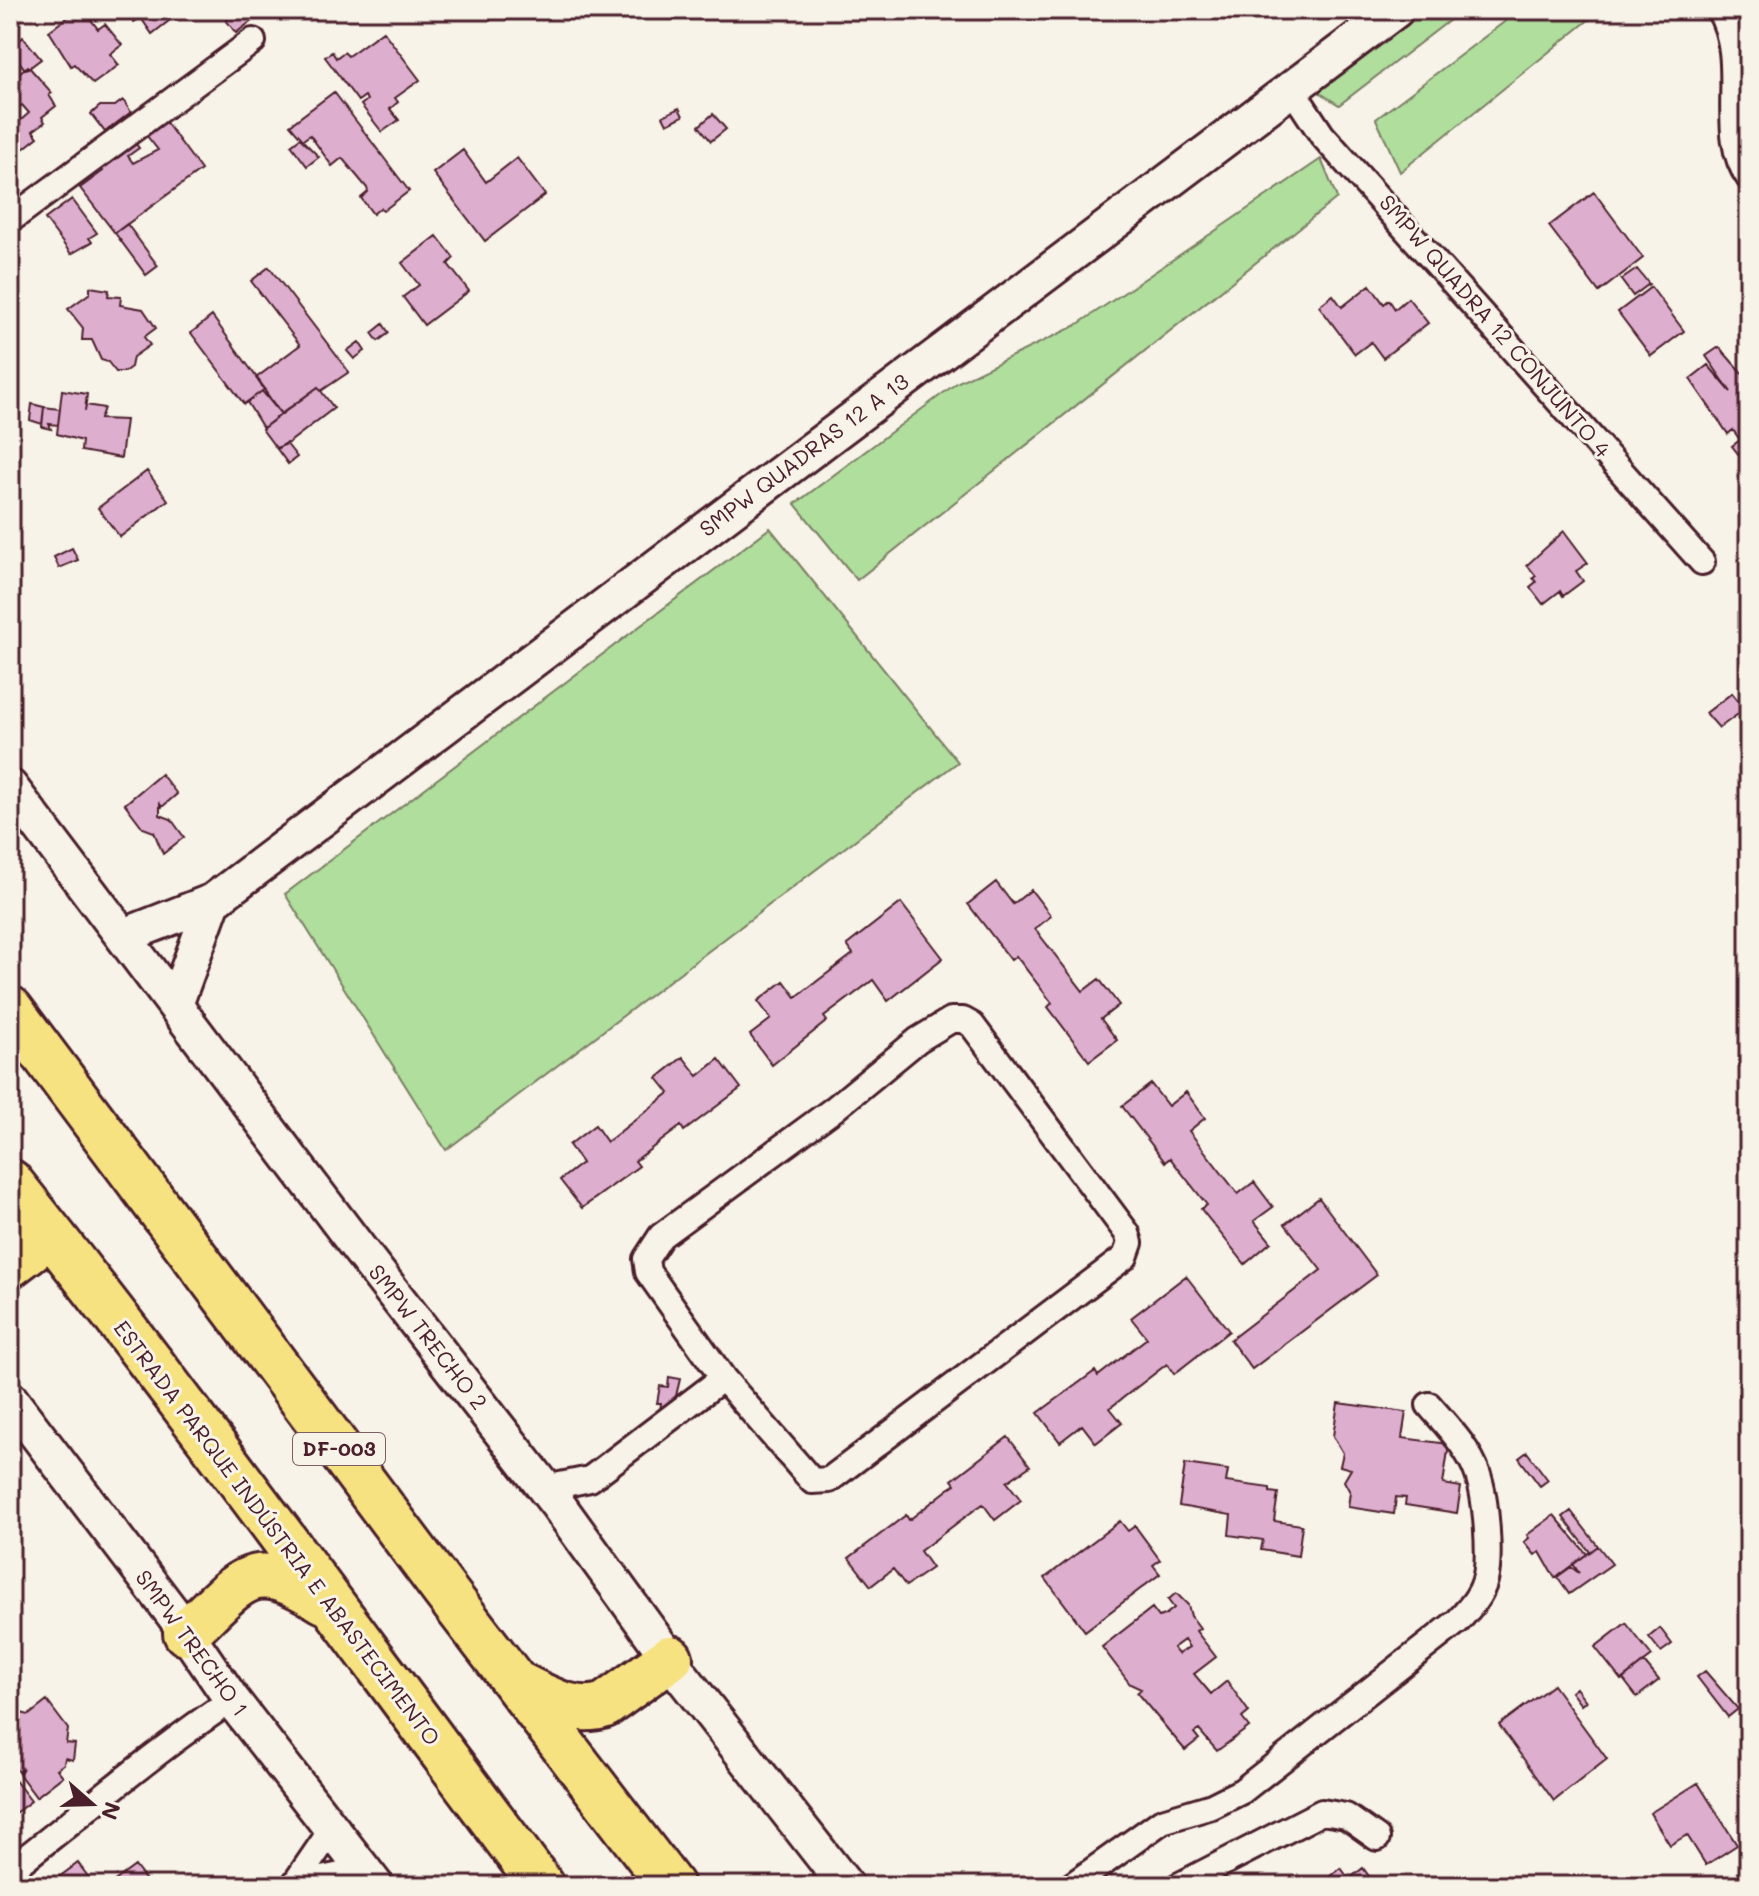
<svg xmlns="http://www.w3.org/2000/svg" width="1759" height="1896" font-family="Mali,sans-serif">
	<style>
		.green { fill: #afde9d; stroke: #7c7e64; stroke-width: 2 }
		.building { fill: #deaecf; stroke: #4a1f2b; stroke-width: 2; fill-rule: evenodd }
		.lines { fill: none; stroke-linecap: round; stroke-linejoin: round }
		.street-casing { stroke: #4a1f2b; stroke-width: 30 }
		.secondary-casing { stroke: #4a1f2b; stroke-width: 40 }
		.highway-casing { stroke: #4a1f2b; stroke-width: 50 }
		.street { stroke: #f7f3e8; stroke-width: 24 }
		.secondary { stroke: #f7f3e8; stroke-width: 34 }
		.highway { stroke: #f7e281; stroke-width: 44 }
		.labels { text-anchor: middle; stroke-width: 6; stroke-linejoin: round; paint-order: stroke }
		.shield { fill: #f7f3e8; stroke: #7e5f64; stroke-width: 2 }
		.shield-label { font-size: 20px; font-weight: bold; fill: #4a1f2b }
		.street-label { font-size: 22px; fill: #4a1f2b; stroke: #f7f3e8 }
	</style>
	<rect width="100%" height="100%" fill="#f7f3e8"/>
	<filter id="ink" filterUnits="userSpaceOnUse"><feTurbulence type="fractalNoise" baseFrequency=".0125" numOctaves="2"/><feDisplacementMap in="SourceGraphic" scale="16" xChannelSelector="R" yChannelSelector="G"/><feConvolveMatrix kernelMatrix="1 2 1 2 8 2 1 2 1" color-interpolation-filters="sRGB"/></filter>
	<g filter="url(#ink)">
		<path class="green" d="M 1422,10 L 1463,10 L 1339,105 L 1314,89 Z
			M 1520,10 L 1601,10 L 1400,172 L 1376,119 Z
			M 1321,159 L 1337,198 L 857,580 L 795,504 L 958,382 L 1075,326 Z
			M 770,528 L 958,762 L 446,1150 L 285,894 Z"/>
		<path class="building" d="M 125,10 L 183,10 L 152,34 L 141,18 L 134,22 Z
			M 240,10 L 266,10 L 236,33 L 226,20 Z
			M 72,14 L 77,19 L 83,15 L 86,19 L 89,17 L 98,29 L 105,24 L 122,45 L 110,54 L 119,65 L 93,84 L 74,64 L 71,66 L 49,31 Z
			M 383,31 L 420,80 L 395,98 L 398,102 L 390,109 L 399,120 L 382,132 L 361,105 L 367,100 L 365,96 L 358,101 L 325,57 L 332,52 L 336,58 L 344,52 L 348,56 Z
			M 23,37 L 41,59 L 29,68 L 25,69 L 10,50 Z
			M 28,66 L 52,93 L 49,95 L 56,106 L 42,117 L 45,122 L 33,131 L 38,137 L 18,153 L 10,144 L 10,75 L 12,78 ZM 22,105 L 29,113 L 21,120 L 14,111 Z
			M 334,92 L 409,191 L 383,211 L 380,208 L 373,214 L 361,198 L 368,192 L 367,188 L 342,158 L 332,166 L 310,135 L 303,140 L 290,125 Z
			M 123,100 L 131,112 L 105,132 L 91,114 L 100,106 L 115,106 Z
			M 679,108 L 683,116 L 667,124 L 663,116 Z
			M 713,114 L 726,129 L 711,141 L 699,126 Z
			M 162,117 L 201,170 L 115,233 L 80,188 L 103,171 L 98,165 L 132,139 L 139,148 L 128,156 L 133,163 L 158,150 L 143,131 Z
			M 300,138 L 319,157 L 307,166 L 291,145 Z
			M 463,150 L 486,182 L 517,158 L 545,195 L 485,241 L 433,173 Z
			M 1594,192 L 1643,258 L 1599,292 L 1549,226 Z
			M 72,199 L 97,233 L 89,238 L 92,242 L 71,254 L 45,219 Z
			M 127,224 L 158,266 L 146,275 L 115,233 Z
			M 437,236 L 454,258 L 448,264 L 469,291 L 424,325 L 403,297 L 419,285 L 402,263 Z
			M 269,267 L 349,372 L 321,391 L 318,387 L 281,414 L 256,378 L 300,345 L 251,281 Z
			M 1637,269 L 1649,284 L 1633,296 L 1621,280 Z
			M 1370,285 L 1384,304 L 1389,300 L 1395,309 L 1408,298 L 1428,323 L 1383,358 L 1371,342 L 1355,354 L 1319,306 L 1333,295 L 1342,307 Z
			M 90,287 L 109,290 L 108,296 L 121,297 L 120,305 L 143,309 L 156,328 L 144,337 L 150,345 L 133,357 L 131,367 L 124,372 L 116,372 L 108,362 L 101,360 L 92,340 L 82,340 L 83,328 L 68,309 L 90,293 Z
			M 1651,287 L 1684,331 L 1651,356 L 1618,312 Z
			M 212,316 L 265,389 L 244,404 L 191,333 Z
			M 383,324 L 389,333 L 378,341 L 372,333 Z
			M 359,342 L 365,351 L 354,359 L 347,351 Z
			M 1719,347 L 1749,381 L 1749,461 L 1746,464 L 1732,446 L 1740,440 L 1733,430 L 1728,434 L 1690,379 L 1708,365 L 1731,392 L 1706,356 Z
			M 318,387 L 334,408 L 287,444 L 276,448 L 262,429 Z
			M 62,390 L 87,394 L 85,411 L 86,405 L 104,408 L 100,419 L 126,420 L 121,458 L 81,451 L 82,441 L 57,434 Z
			M 262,391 L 281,414 L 263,428 L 247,402 Z
			M 32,404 L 44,407 L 42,424 L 30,420 Z
			M 44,407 L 60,409 L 58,425 L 49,424 L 51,429 L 42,427 Z
			M 286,443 L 297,457 L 288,464 L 277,449 Z
			M 147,471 L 168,500 L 120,537 L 98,508 Z
			M 1564,531 L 1588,563 L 1576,571 L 1583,581 L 1563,596 L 1560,591 L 1543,604 L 1530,587 L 1536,582 L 1533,578 L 1536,576 L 1527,565 Z
			M 72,548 L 78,560 L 59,568 L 54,557 Z
			M 1732,693 L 1745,709 L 1719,728 L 1706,713 Z
			M 161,774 L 177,794 L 162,807 L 160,804 L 160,815 L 171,819 L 184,837 L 163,854 L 154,832 L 143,828 L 125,804 Z
			M 996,882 L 1013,904 L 1031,890 L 1051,916 L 1035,929 L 1083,991 L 1099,979 L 1119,1005 L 1101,1019 L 1117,1040 L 1089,1061 L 1048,1007 L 1052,1003 L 1016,956 L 1011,960 L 968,904 Z
			M 901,903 L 943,958 L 888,1001 L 873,980 L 824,1017 L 827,1021 L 772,1065 L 750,1035 L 771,1019 L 758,1001 L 784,981 L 796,997 L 853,954 L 847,945 Z
			M 683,1057 L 698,1076 L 719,1059 L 741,1088 L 684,1131 L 681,1126 L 635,1161 L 639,1166 L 582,1208 L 560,1180 L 582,1163 L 569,1145 L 595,1125 L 607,1142 L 669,1093 L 657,1078 Z
			M 1151,1084 L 1168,1106 L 1186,1092 L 1205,1118 L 1189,1131 L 1238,1194 L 1254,1182 L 1273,1207 L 1254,1221 L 1271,1242 L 1245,1264 L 1201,1209 L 1207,1205 L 1170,1158 L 1165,1162 L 1122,1106 Z
			M 1319,1198 L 1377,1275 L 1252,1369 L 1230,1340 L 1321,1270 L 1285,1224 Z
			M 1186,1276 L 1229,1331 L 1174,1374 L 1167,1364 L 1110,1408 L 1122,1423 L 1096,1443 L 1082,1425 L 1060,1442 L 1038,1413 L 1095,1371 L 1098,1376 L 1147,1338 L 1131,1318 Z
			M 669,1377 L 680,1379 L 672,1413 L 660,1411 L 661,1403 L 657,1403 L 660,1386 L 668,1387 Z
			M 1338,1403 L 1406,1412 L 1402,1438 L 1449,1444 L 1443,1484 L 1461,1487 L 1457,1513 L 1405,1505 L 1406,1498 L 1396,1497 L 1394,1514 L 1348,1507 L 1350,1492 L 1344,1481 L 1351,1469 L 1340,1466 L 1343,1453 L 1333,1436 Z
			M 1008,1437 L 1030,1466 L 1007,1482 L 1021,1500 L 995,1520 L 983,1504 L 977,1508 L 920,1551 L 932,1568 L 906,1586 L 893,1569 L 871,1586 L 849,1558 L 906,1515 L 909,1520 L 955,1484 L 952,1480 Z
			M 1527,1452 L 1548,1480 L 1540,1486 L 1519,1458 Z
			M 1185,1464 L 1228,1470 L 1226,1482 L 1270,1488 L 1270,1492 L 1278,1493 L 1274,1521 L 1302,1525 L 1298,1556 L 1261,1550 L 1263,1540 L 1229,1535 L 1231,1515 L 1179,1506 Z
			M 1571,1511 L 1598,1546 L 1590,1552 L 1563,1517 Z
			M 1554,1515 L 1587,1554 L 1555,1578 L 1540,1552 L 1535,1555 L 1524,1542 L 1529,1538 L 1527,1535 Z
			M 1120,1521 L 1128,1531 L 1135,1526 L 1160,1560 L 1153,1565 L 1160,1574 L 1085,1631 L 1045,1578 Z
			M 1598,1546 L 1612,1564 L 1569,1594 L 1557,1577 L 1571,1567 L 1579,1573 L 1573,1564 Z
			M 1176,1593 L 1188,1605 L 1191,1616 L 1200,1628 L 1196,1631 L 1216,1657 L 1194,1674 L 1211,1694 L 1227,1681 L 1249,1712 L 1242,1718 L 1249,1727 L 1217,1751 L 1199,1730 L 1194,1733 L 1199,1739 L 1185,1750 L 1137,1693 L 1141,1689 L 1130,1684 L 1102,1647 L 1152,1608 L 1159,1617 L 1165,1615 L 1174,1608 L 1168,1600 ZM 1184,1640 L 1189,1647 L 1178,1654 L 1173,1648 Z
			M 1626,1623 L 1652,1656 L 1621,1680 L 1595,1647 Z
			M 1660,1628 L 1672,1644 L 1661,1652 L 1649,1637 Z
			M 1644,1662 L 1659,1680 L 1637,1697 L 1623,1679 Z
			M 1705,1671 L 1738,1709 L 1728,1717 L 1697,1677 Z
			M 1553,1685 L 1607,1759 L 1554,1801 L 1499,1725 Z
			M 1576,1688 L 1586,1701 L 1581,1705 L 1571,1692 Z
			M 47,1701 L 68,1729 L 66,1743 L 75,1744 L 73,1760 L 65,1758 L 64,1764 L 57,1769 L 63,1776 L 36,1797 L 19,1774 L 23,1768 L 18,1772 L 10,1760 L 10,1703 L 17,1712 L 29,1715 Z
			M 10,1774 L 31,1801 L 15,1813 L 10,1810 Z
			M 1698,1783 L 1737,1845 L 1706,1865 L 1687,1835 L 1670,1845 L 1650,1813 Z
			M 78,1863 L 95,1886 L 47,1886 Z
			M 1749,1865 L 1749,1886 L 1730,1886 L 1739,1879 L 1736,1875 Z
			M 135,1866 L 150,1886 L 114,1886 L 112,1883 Z
			M 1341,1868 L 1349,1879 L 1363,1868 L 1376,1886 L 1319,1886 Z"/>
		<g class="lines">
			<defs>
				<path id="street" d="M 1719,10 C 1750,63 1716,133 1749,178
					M 1291,88 L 1322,135 L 1702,562
					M 10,220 L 253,41
					M 951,1020 L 963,1020 L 972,1025 L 1127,1233 L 1130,1243 L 1125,1257 L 829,1480 L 812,1481 L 723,1378 L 648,1272 L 646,1259 L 661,1236 L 834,1109 L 918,1040 Z
					M 545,1488 L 590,1479 L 723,1378
					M 10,1870 C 84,1813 154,1751 232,1700
					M 294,1885 L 364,1870
					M 293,1886 L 332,1829
					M 1071,1886 L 1162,1821 L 1212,1806 L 1242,1791 L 1458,1621 C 1469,1609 1481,1596 1485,1580 C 1491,1557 1486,1498 1478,1475 C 1469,1448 1447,1426 1429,1405
					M 1178,1886 L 1322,1812 L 1346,1816 L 1377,1838"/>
				<path id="secondary" d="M 10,787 L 359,1249 L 558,1505 L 681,1675 L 846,1886
					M 124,936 L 213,901 L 1396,10
					M 175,1005 L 213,901
					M 10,1399 L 174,1615 L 232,1700 L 376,1886"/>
				<path id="highway" d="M 10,1009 L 444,1590 L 671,1886
					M 10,1182 C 194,1412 365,1651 542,1886
					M 10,1265 L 51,1234
					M 186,1633 C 243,1580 250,1554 324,1601
					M 518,1684 C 545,1697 575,1716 605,1705 L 670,1658"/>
			</defs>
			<use href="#street" class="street-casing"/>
			<use href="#secondary" class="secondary-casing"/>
			<use href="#highway" class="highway-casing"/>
			<use href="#street" class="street"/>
			<use href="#secondary" class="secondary"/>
			<use href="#highway" class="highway"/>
		</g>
	</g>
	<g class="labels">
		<rect class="shield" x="293" y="1433" width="92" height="32" rx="6"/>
		<g class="shield-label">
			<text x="339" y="1456">DF-003</text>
		</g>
		<g class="street-label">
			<text transform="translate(1495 326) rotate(49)" y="8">SMPW QUADRA 12 CONJUNTO 4</text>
			<text transform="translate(804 455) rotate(-37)" y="8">SMPW QUADRAS 12 A 13</text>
			<text transform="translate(428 1337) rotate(52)" y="8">SMPW TRECHO 2</text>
			<text transform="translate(277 1533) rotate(53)" y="8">ESTRADA PARQUE INDÚSTRIA E ABASTECIMENTO</text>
			<text transform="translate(192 1643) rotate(54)" y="8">SMPW TRECHO 1</text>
		</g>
	</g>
	<rect width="1759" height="1896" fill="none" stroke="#f7f3e8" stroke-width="40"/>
	<rect x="20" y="20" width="1719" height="1856" fill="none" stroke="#4a1f2b" stroke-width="3" filter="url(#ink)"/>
	<g transform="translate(92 1804) rotate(110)" stroke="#f7f3e8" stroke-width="6" paint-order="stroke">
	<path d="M0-6L14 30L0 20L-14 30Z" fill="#4a1f2b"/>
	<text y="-12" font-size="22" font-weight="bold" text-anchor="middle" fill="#4a1f2b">N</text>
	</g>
</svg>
